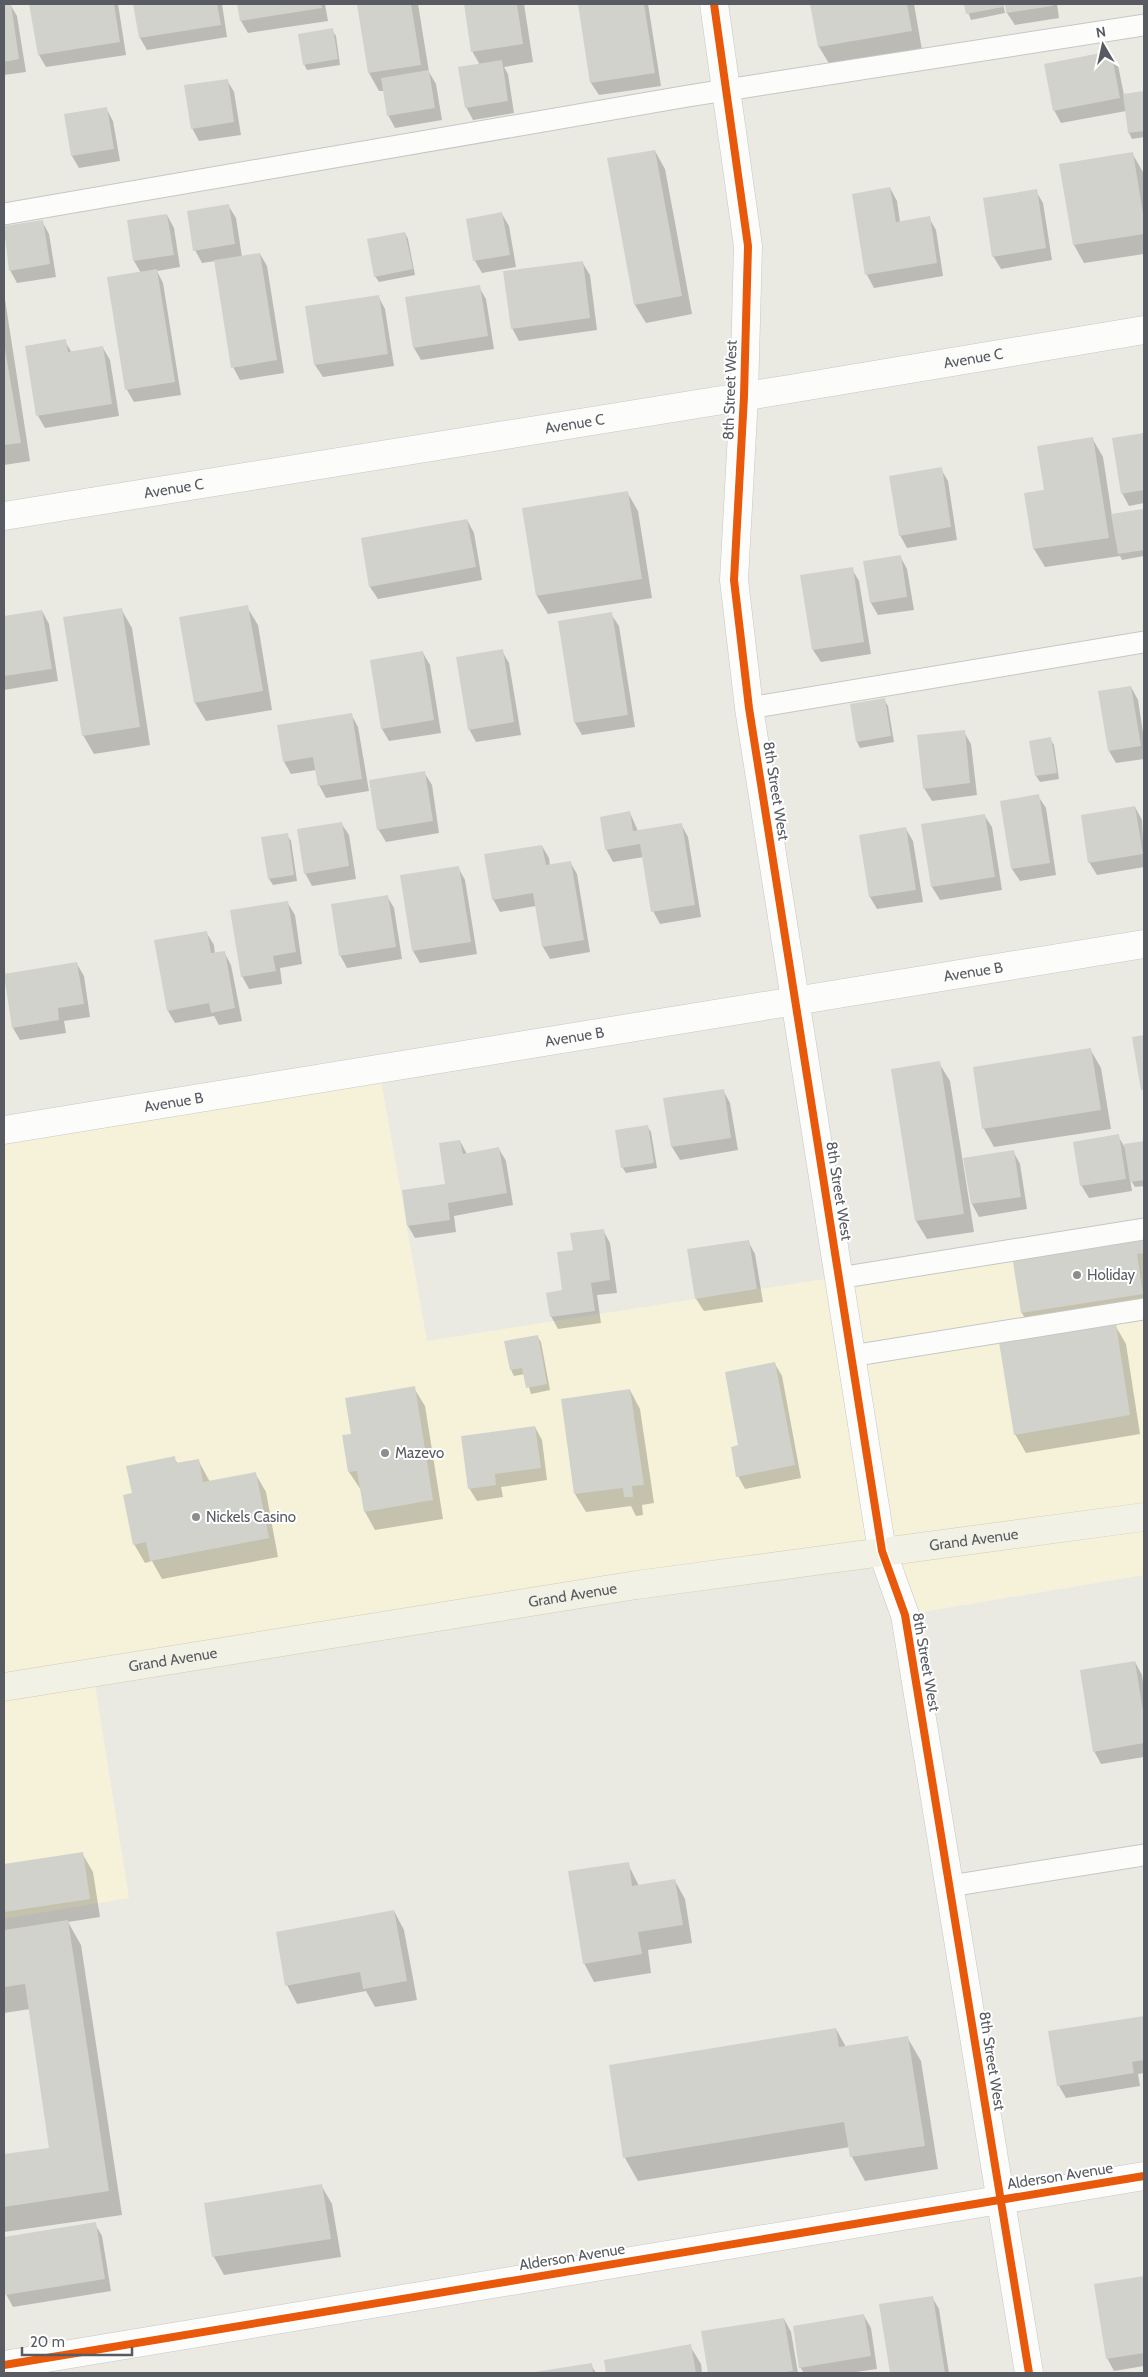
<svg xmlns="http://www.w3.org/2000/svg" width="1148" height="2377" font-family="Cabin,sans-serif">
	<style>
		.commercial { fill: #f6f2d9 }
		.shadow { fill: #0003 }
		.building { fill: #d2d2cd }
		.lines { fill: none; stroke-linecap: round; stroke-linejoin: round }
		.lane-casing { stroke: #c6c7c5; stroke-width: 23 }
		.street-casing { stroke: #c6c7c5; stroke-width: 29 }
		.secondary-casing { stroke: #c6c6c5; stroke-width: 29 }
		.primary-casing { stroke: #d5ceae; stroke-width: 29 }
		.lane { stroke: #fcfcfb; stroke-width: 21 }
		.street { stroke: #fcfcfb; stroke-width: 28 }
		.secondary { stroke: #fcfcfb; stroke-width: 28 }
		.primary { stroke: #f2f1e5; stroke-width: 28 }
		.cycleway-casing { stroke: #fff; stroke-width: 11 }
		.cycleway { stroke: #e8590c; stroke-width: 8 }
		.poi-dot { fill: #8b8d8f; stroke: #fff; stroke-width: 2 }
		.labels { text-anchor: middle; stroke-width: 4; stroke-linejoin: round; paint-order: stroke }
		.street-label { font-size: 15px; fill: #585c62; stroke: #fff }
		.poi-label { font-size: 15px; fill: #585c62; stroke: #fff; text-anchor: start }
	</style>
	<rect width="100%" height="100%" fill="#eae9e2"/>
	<path class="commercial" d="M 379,1068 L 427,1341 L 1144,1229 L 1144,1575 L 905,1615 L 882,1551 L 93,1672 L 129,1898 L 4,1919 L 4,1129 Z"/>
	<path class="shadow" d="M 4,4 L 10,4 L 17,16 L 26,72 L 4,75 Z
		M 31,4 L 118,4 L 126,55 L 46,67 L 39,55 Z
		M 135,4 L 222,4 L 227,37 L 147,50 L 140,38 Z
		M 238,4 L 325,4 L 328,21 L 248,33 L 241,21 Z
		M 358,4 L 418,4 L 429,72 L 436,84 L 442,120 L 395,128 L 388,115 L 384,91 L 379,91 L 369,73 Z
		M 465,4 L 524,4 L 533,62 L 504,67 L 508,74 L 514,113 L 473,120 L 466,107 L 480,65 L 472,51 Z
		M 579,4 L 648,4 L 661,86 L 599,95 L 591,83 Z
		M 812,4 L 914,4 L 922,50 L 830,65 L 819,47 Z
		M 965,4 L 1003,4 L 1005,13 L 971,20 Z
		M 1006,4 L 1057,4 L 1059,18 L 1015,25 L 1007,13 Z
		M 332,30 L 336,36 L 340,65 L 307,70 L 304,64 Z
		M 1111,53 L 1118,65 L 1124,95 L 1144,93 L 1144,137 L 1132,139 L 1129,133 L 1126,111 L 1061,123 L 1054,110 Z
		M 227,80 L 234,92 L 241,135 L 199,141 L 192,128 Z
		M 106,108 L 113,121 L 120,161 L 79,168 L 72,156 L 65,115 Z
		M 655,151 L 665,169 L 692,314 L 646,323 L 635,305 L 608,159 Z
		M 1132,153 L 1143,172 L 1144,179 L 1144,254 L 1084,263 L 1074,245 Z
		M 890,188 L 897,201 L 900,222 L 929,218 L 936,230 L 943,276 L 874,288 L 867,275 L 854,195 Z
		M 1036,191 L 1043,203 L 1052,260 L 1001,269 L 993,256 Z
		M 228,205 L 236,218 L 242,257 L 260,254 L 267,266 L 284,373 L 240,380 L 233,367 L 216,261 L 202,263 L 195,250 Z
		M 502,214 L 509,226 L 516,267 L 482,273 L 475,261 Z
		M 167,215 L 174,228 L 180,267 L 157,271 L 163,283 L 181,395 L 134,402 L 127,390 L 141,273 L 134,261 L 128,221 Z
		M 42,221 L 49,234 L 56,277 L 17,283 L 10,270 L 4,227 Z
		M 405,233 L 408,239 L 415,275 L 379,282 L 375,276 Z
		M 582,262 L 590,275 L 597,330 L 519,341 L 512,328 Z
		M 479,287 L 486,299 L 494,349 L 421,360 L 414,348 L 406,298 Z
		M 4,293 L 30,461 L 4,465 Z
		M 378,296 L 385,309 L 394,366 L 323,377 L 315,365 Z
		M 65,341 L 72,353 L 103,348 L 110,360 L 119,416 L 45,428 L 38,416 Z
		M 1144,434 L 1144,503 L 1129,506 L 1122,493 L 1113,440 Z
		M 1092,438 L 1103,457 L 1112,516 L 1142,511 L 1144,514 L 1144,556 L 1122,560 L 1120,556 L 1045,567 L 1034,549 L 1046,491 Z
		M 941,469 L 948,481 L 957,540 L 907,548 L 900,535 Z
		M 627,492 L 638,511 L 652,598 L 548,614 L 537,596 Z
		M 467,520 L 474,533 L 482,580 L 378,599 L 370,587 L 362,539 Z
		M 900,556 L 907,569 L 914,610 L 878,615 L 871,603 Z
		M 852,569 L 859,581 L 871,654 L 821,662 L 813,650 Z
		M 247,607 L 258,625 L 272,710 L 206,721 L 195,703 Z
		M 121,609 L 132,628 L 150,745 L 94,754 L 83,735 Z
		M 42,611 L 49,624 L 58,681 L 4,690 L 4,617 Z
		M 611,614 L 619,626 L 635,727 L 582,735 L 575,723 L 559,622 Z
		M 502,651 L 509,663 L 521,735 L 476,742 L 469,729 Z
		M 423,653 L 430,665 L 441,733 L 389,741 L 382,729 Z
		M 1131,687 L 1138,700 L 1144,739 L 1144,759 L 1116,763 L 1109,751 Z
		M 884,700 L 888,706 L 894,742 L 860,748 L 857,742 Z
		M 351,714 L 358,727 L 369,791 L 326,798 L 319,785 L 316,770 L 291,774 L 284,762 Z
		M 964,732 L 971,744 L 977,795 L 932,801 L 924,788 Z
		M 1050,739 L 1054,745 L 1059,779 L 1040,782 L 1036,776 L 1031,742 Z
		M 424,772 L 432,785 L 439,833 L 386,842 L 378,829 Z
		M 1038,796 L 1046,808 L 1056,875 L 1020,881 L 1012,869 Z
		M 1135,807 L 1142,820 L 1144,867 L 1097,875 L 1089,862 Z
		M 630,813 L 638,831 L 681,824 L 688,837 L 701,917 L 660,924 L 653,911 L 644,857 L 613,862 L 606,849 Z
		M 984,815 L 992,827 L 1002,890 L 940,900 L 932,887 L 922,825 Z
		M 341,823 L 349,835 L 356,879 L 312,886 L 305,873 Z
		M 906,829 L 913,841 L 923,902 L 877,909 L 870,897 L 860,836 Z
		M 287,835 L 291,841 L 297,881 L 273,885 L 269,879 L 263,838 Z
		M 542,846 L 549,858 L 550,866 L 570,862 L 577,874 L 590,952 L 550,959 L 543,947 L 536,906 L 500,912 L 493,899 Z
		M 458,867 L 465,880 L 477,954 L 420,963 L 413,951 Z
		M 387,896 L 394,908 L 402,959 L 347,968 L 340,955 Z
		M 287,902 L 295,915 L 302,964 L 280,968 L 282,984 L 249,989 L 242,976 Z
		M 206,932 L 214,945 L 215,954 L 224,952 L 231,965 L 242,1021 L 219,1025 L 214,1016 L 175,1023 L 168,1011 Z
		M 77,964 L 84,976 L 90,1017 L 64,1021 L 66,1033 L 20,1040 L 13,1028 Z
		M 1144,1036 L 1144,1094 L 1134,1038 Z
		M 1090,1049 L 1101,1068 L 1111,1129 L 994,1147 L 984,1129 L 974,1068 Z
		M 939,1063 L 950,1081 L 974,1232 L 927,1239 L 916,1221 L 893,1070 Z
		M 723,1090 L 730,1103 L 738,1150 L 680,1160 L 672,1147 L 665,1099 Z
		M 647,1126 L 651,1132 L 657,1168 L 626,1173 L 622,1167 Z
		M 1118,1136 L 1127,1151 L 1126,1145 L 1144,1142 L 1144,1186 L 1135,1187 L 1130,1179 L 1132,1191 L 1089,1198 L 1081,1185 Z
		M 460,1141 L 467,1154 L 499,1149 L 506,1161 L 513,1205 L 454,1216 L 456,1232 L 415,1238 L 408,1226 L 446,1185 Z
		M 1013,1151 L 1020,1164 L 1027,1209 L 979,1217 L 972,1204 L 965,1159 Z
		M 603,1230 L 610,1243 L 617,1293 L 597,1295 L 601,1323 L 558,1329 L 551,1316 L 564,1291 L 574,1251 Z
		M 1144,1236 L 1144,1314 L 1033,1332 L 1022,1313 L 1013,1257 Z
		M 748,1241 L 755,1254 L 763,1302 L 704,1311 L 696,1299 Z
		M 1115,1325 L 1126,1344 L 1140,1434 L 1026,1453 L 1015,1434 Z
		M 537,1336 L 541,1342 L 550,1390 L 531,1394 L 525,1374 L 514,1376 L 511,1370 Z
		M 775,1364 L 782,1376 L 801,1478 L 745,1489 L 738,1476 L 740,1446 Z
		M 414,1388 L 425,1406 L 443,1519 L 375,1530 L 365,1512 L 361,1490 L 349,1472 L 352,1435 Z
		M 630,1390 L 640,1409 L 654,1503 L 642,1505 L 643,1515 L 636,1516 L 631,1506 L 586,1512 L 575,1494 Z
		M 535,1427 L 542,1440 L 547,1480 L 501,1487 L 503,1497 L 477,1501 L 469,1488 Z
		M 174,1458 L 178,1464 L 198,1460 L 210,1482 L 255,1473 L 266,1492 L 278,1557 L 162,1579 L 152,1561 L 145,1563 L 134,1544 L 133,1494 Z
		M 1135,1662 L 1142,1675 L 1144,1689 L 1144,1757 L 1101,1764 L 1094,1751 Z
		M 82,1853 L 93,1872 L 100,1917 L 68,1922 L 81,1945 L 122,2215 L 4,2232 L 4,2155 L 51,2149 L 30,2009 L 4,2013 L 4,1866 Z
		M 628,1864 L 639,1886 L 675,1881 L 685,1899 L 692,1943 L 648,1950 L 651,1973 L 594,1982 L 584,1963 Z
		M 394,1911 L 404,1930 L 417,2000 L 375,2007 L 366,1991 L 297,2004 L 287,1985 Z
		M 1144,2017 L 1144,2073 L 1138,2074 L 1140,2086 L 1066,2098 L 1059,2086 L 1050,2032 Z
		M 836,2029 L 846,2047 L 907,2037 L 921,2061 L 938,2169 L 865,2181 L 852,2157 L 850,2147 L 638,2181 L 625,2158 Z
		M 321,2185 L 332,2204 L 341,2257 L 224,2275 L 214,2257 L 205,2204 Z
		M 95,2224 L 102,2236 L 111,2291 L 13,2307 L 6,2294 L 4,2281 L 4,2238 Z
		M 1144,2277 L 1144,2366 L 1114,2371 L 1107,2358 L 1095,2285 Z
		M 932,2297 L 939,2309 L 949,2373 L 891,2373 L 881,2305 Z
		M 864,2316 L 871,2328 L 877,2369 L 849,2373 L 804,2373 L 800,2367 Z
		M 784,2319 L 791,2332 L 798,2373 L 709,2373 L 703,2332 Z
		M 690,2346 L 701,2364 L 702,2373 L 607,2373 L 605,2361 Z
		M 591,2365 L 596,2373 L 536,2373 Z"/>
	<path class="building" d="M 4,4 L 11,4 L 19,59 L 4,62 Z
		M 29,4 L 114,4 L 120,42 L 38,55 Z
		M 133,4 L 217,4 L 221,25 L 139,38 Z
		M 237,4 L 321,4 L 322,8 L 240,21 Z
		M 357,4 L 411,4 L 421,65 L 368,73 Z
		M 464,4 L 517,4 L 523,44 L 471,52 Z
		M 578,4 L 644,4 L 655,73 L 590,83 Z
		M 810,4 L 907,4 L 912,31 L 818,47 Z
		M 964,4 L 1002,4 L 1003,7 L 966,14 Z
		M 1005,4 L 1053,4 L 1053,6 L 1006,13 Z
		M 333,28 L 338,59 L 303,65 L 298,34 Z
		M 1111,51 L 1120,98 L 1053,111 L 1044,64 Z
		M 502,60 L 508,101 L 465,108 L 458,67 Z
		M 429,70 L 435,108 L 387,116 L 381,78 Z
		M 228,79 L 234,122 L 191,129 L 184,85 Z
		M 1144,91 L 1144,131 L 1128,133 L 1123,94 Z
		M 107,107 L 114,149 L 71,156 L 64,114 Z
		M 655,150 L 682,296 L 634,305 L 607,158 Z
		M 1133,152 L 1144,220 L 1144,234 L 1073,245 L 1059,164 Z
		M 890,187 L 896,222 L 930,216 L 937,263 L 865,275 L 852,194 Z
		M 1037,189 L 1046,248 L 992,257 L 983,198 Z
		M 229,204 L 235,244 L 193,251 L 187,211 Z
		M 502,212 L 510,255 L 473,261 L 466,219 Z
		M 167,214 L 174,255 L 133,261 L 127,220 Z
		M 43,220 L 50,264 L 9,271 L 4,226 Z
		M 405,232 L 413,269 L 374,277 L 367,239 Z
		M 260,253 L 277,360 L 231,368 L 214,260 Z
		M 583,261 L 590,318 L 511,329 L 503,271 Z
		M 157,269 L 175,382 L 125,390 L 107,277 Z
		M 480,285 L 488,336 L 413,348 L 405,297 Z
		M 379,295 L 388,354 L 314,365 L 305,306 Z
		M 66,339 L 68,352 L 103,346 L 112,404 L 36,416 L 25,346 Z
		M 4,343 L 21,443 L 4,445 Z
		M 1144,433 L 1144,490 L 1121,494 L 1112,438 Z
		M 1093,437 L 1109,538 L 1033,549 L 1024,493 L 1044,490 L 1037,446 Z
		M 942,467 L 951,527 L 899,536 L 889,476 Z
		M 628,491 L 642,579 L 536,596 L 522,508 Z
		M 1143,509 L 1144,550 L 1118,554 L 1111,514 Z
		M 467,519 L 476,567 L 369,587 L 361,538 Z
		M 901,555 L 907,597 L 870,603 L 863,561 Z
		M 853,567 L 864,642 L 812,650 L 800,575 Z
		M 248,605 L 263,691 L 194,703 L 179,617 Z
		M 122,608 L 140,727 L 82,736 L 63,617 Z
		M 42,610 L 52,669 L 4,676 L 4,616 Z
		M 612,612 L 628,715 L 574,723 L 558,621 Z
		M 503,649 L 514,722 L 468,730 L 456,657 Z
		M 423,651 L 434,720 L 381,729 L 370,660 Z
		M 1131,686 L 1141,746 L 1108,751 L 1098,691 Z
		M 885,698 L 891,736 L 856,742 L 850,704 Z
		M 352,713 L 362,779 L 318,786 L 313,757 L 283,762 L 277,725 Z
		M 965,730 L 970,783 L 923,789 L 917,735 Z
		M 1051,737 L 1057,773 L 1035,776 L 1029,741 Z
		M 425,771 L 433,821 L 377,830 L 369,780 Z
		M 1039,794 L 1050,863 L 1011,869 L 1000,801 Z
		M 1135,806 L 1143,854 L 1088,863 L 1081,815 Z
		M 630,811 L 633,831 L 682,823 L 695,905 L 651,912 L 640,844 L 605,850 L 600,817 Z
		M 985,814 L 995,877 L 931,887 L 921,824 Z
		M 342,822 L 349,866 L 304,874 L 297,829 Z
		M 906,827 L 916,890 L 869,897 L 859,835 Z
		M 288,833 L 294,875 L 268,879 L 261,837 Z
		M 542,845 L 546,865 L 571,861 L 584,940 L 542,947 L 533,893 L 492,900 L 484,854 Z
		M 459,866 L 471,942 L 412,951 L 400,875 Z
		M 388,895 L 396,947 L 339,956 L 331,904 Z
		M 288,901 L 296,952 L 273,956 L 276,971 L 241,977 L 230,910 Z
		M 207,931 L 211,953 L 225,951 L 235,1008 L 211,1013 L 209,1003 L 167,1011 L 154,940 Z
		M 77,962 L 84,1004 L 58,1008 L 59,1020 L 12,1028 L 4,974 Z
		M 1144,1035 L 1144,1090 L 1141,1090 L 1132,1037 Z
		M 1091,1048 L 1101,1110 L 982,1129 L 973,1067 Z
		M 940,1061 L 964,1214 L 915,1221 L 891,1069 Z
		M 724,1089 L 731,1138 L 671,1147 L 663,1098 Z
		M 648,1125 L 654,1163 L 621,1168 L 615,1130 Z
		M 1119,1134 L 1126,1179 L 1080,1186 L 1073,1142 Z
		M 460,1140 L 463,1154 L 499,1147 L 507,1193 L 448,1203 L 450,1220 L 407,1226 L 402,1190 L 445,1184 L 439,1143 Z
		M 1144,1141 L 1144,1180 L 1130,1182 L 1124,1144 Z
		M 1014,1150 L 1021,1197 L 971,1204 L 963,1158 Z
		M 604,1229 L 610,1280 L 591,1283 L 595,1311 L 550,1317 L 546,1293 L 562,1290 L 557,1252 L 573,1250 L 570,1233 Z
		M 1144,1235 L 1144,1253 L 1137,1254 L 1143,1294 L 1021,1313 L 1012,1256 Z
		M 749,1240 L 757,1289 L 695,1299 L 687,1249 Z
		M 1116,1324 L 1130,1415 L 1014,1435 L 999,1342 Z
		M 538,1335 L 547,1384 L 526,1388 L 522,1368 L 510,1370 L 504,1341 Z
		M 775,1362 L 795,1465 L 736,1477 L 731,1447 L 738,1445 L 725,1372 Z
		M 415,1386 L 433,1500 L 364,1512 L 357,1471 L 348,1472 L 342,1435 L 351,1434 L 345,1398 Z
		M 630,1389 L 644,1485 L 632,1486 L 633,1497 L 624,1497 L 623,1488 L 574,1494 L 561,1399 Z
		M 535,1426 L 541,1468 L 495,1474 L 496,1485 L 468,1489 L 461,1436 Z
		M 175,1456 L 176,1463 L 199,1459 L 203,1482 L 256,1472 L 269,1538 L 150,1561 L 146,1542 L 133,1545 L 123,1495 L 132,1493 L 126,1466 Z
		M 1135,1661 L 1144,1717 L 1144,1743 L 1093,1752 L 1080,1670 Z
		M 83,1852 L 90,1899 L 4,1912 L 4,1864 Z
		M 629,1862 L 632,1886 L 675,1879 L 683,1925 L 638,1932 L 642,1954 L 583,1964 L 568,1871 Z
		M 394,1910 L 407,1981 L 363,1989 L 360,1972 L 285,1986 L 276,1932 Z
		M 68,1920 L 109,2191 L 4,2207 L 4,2154 L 49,2148 L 25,1984 L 4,1987 L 4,1930 Z
		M 1144,2016 L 1144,2060 L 1132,2062 L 1134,2073 L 1057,2086 L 1048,2031 Z
		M 836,2028 L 839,2047 L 908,2036 L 925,2146 L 850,2157 L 844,2122 L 623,2158 L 609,2065 Z
		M 322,2184 L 331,2239 L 212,2257 L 204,2203 Z
		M 96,2222 L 105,2279 L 5,2295 L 4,2237 Z
		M 1144,2276 L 1144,2353 L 1106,2359 L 1094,2284 Z
		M 933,2296 L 945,2373 L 890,2373 L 879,2304 Z
		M 864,2314 L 871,2356 L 799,2368 L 793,2326 Z
		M 784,2318 L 793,2371 L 779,2373 L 708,2373 L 701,2331 Z
		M 691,2344 L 696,2373 L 606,2373 L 604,2360 Z
		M 592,2363 L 593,2373 L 535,2373 L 535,2372 Z"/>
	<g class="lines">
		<defs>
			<path id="lane" d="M 4,214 L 688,96 L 1144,25
				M 749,708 L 1144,642
				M 839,1278 L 1144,1229
				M 851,1356 L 1144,1309
				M 950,1886 L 1144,1855"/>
			<g id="street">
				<path id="s1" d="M 4,516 L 790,389 L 1144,330"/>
				<path id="s2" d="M 4,1130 L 1144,944"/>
				<path d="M 4,2365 L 1144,2176"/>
			</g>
			<path id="secondary" d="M 714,4 L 748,246 L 744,396 L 734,580 L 749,708 L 882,1551 L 905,1615 L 1029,2373"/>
			<g id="primary">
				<path id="s3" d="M 4,1687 L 636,1585 L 1144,1517"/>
			</g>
		</defs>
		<use href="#lane" class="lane-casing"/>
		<use href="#street" class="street-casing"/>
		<use href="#secondary" class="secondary-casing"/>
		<use href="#primary" class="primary-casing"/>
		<use href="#lane" class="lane"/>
		<use href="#street" class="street"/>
		<use href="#secondary" class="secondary"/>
		<use href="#primary" class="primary"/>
		<defs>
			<path id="cycleway" d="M 714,4 L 748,246 L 744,396 L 734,580 L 749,708 L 882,1551 L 905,1615 L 1029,2373
				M 4,2365 L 1144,2176"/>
		</defs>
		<use href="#cycleway" class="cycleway-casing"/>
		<use href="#cycleway" class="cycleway"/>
	</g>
	<g class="poi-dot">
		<circle cx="1077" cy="1275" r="5"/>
		<circle cx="385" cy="1453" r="5"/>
		<circle cx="196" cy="1517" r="5"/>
	</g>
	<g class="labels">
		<g class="street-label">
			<text dy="5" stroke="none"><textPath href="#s1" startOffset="982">Avenue C</textPath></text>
			<text transform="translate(730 390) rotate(-88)" y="5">8th Street West</text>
			<text dy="5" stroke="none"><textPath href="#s1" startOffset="578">Avenue C</textPath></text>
			<text dy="5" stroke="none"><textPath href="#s1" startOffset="172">Avenue C</textPath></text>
			<text transform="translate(776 791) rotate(81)" y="5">8th Street West</text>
			<text dy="5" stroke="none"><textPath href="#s2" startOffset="982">Avenue B</textPath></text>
			<text dy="5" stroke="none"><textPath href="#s2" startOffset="578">Avenue B</textPath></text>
			<text dy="5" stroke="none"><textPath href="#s2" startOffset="172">Avenue B</textPath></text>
			<text transform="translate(839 1191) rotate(81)" y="5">8th Street West</text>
			<text dy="5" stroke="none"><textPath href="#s3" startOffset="981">Grand Avenue</textPath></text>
			<text dy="5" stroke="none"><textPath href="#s3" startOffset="576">Grand Avenue</textPath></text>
			<text dy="5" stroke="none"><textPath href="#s3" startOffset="171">Grand Avenue</textPath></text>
			<text transform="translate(926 1662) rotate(80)" y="5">8th Street West</text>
			<text transform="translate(992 2061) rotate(81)" y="5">8th Street West</text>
			<text transform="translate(1060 2176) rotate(-9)" y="5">Alderson Avenue</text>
			<text transform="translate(572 2257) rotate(-9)" y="5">Alderson Avenue</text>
		</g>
		<g class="poi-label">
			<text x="1087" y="1280">Holiday</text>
			<text x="395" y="1458">Mazevo</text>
			<text x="206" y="1522">Nickels Casino</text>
		</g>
	</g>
	<rect width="1148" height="2377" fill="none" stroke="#585c62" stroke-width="10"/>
	<g transform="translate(1103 45) rotate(351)" stroke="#ffffff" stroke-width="4" paint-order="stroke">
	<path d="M0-4L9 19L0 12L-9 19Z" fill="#585c62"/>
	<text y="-8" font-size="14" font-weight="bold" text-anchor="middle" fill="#585c62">N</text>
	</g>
	<path d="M22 2347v8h110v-8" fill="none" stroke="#585c62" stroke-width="2.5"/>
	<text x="30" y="2347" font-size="15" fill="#585c62" stroke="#ffffff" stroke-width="4" paint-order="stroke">20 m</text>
</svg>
